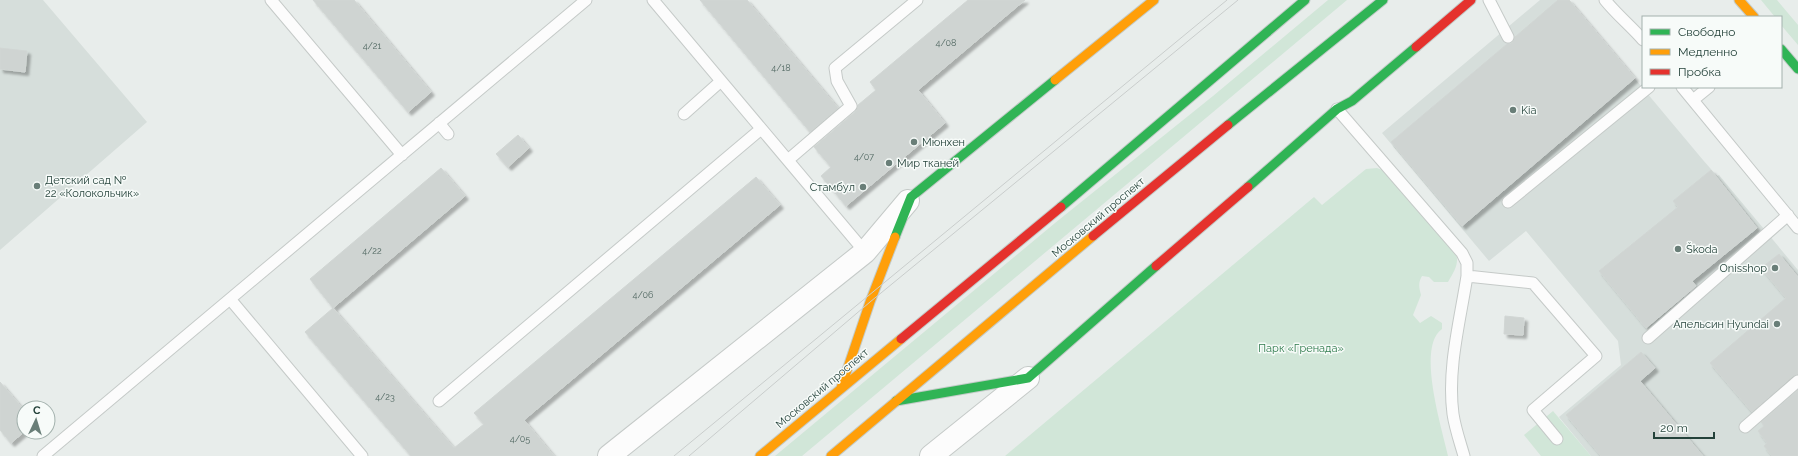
<svg xmlns="http://www.w3.org/2000/svg" width="1798" height="456" font-family="Raleway,sans-serif">
	<style>
		.built { fill: #d6dedb }
		.green { fill: #d1e6d8 }
		.building { fill: #cfd4d2; stroke: #d1d6d4; filter: url(#shadow) }
		.lines { fill: none; stroke-linecap: round; stroke-linejoin: round }
		.lane-casing { stroke: #c5cac8; stroke-width: 13 }
		.street-casing { stroke: #c5cac8; stroke-width: 24 }
		.fast-casing { stroke: #c3cbc8; stroke-width: 11 }
		.slow-casing { stroke: #c3cbc8; stroke-width: 11 }
		.jam-casing { stroke: #c3cbc8; stroke-width: 11 }
		.lane { stroke: #fcfcfc; stroke-width: 11 }
		.street { stroke: #fcfcfc; stroke-width: 22 }
		.fast { stroke: #30b455; stroke-width: 9 }
		.slow { stroke: #ff9f0a; stroke-width: 9 }
		.jam { stroke: #e5322d; stroke-width: 9 }
		.tram { stroke: #c9cdcc; stroke-width: 1 }
		.poi-dot { fill: #697e78; stroke: #f7fbf9; stroke-width: 1.5 }
		.labels { text-anchor: middle; stroke-width: 3; stroke-linejoin: round; paint-order: stroke }
		.number-label { font-size: 9px; fill: #506761 }
		.poi-label { font-size: 11px; fill: #24423a; stroke: #f7fbf9; text-anchor: start }
		.street-label { font-size: 11px; fill: #24423a; stroke: #f7fbf9 }
		.park-label { font-size: 11px; fill: #2d7a4b; stroke: #f7fbf9 }
	</style>
	<defs>
		<filter id="shadow"><feDropShadow dx="3.5" dy="3.5" stdDeviation="1" flood-color="#0004"/></filter>
	</defs>
	<rect width="100%" height="100%" fill="#e8edeb"/>
	<path class="built" d="M 0,0 L 43,0 L 147,122 L 0,250 Z
		M 1540,0 L 1569,0 L 1703,160 L 1717,176 L 1719,175 L 1798,270 L 1798,456 L 1591,456 L 1559,417 L 1621,365 L 1618,341 L 1526,231 L 1489,261 L 1382,133 Z"/>
	<path class="green" d="M 1328,0 L 1347,0 L 802,456 L 775,456 L 1055,223 L 1213,96 Z
		M 1761,0 L 1777,0 L 1798,25 L 1798,45 L 1781,25 L 1781,17 L 1775,17 Z
		M 1377,168 L 1388,172 L 1455,250 C 1460,263 1455,270 1448,282 L 1434,282 L 1429,277 L 1422,276 C 1418,283 1419,287 1421,295 L 1413,315 L 1420,323 L 1431,316 L 1442,323 L 1442,329 C 1416,347 1442,428 1448,456 L 1005,456 L 1314,197 L 1322,205 L 1366,169 Z
		M 1553,411 L 1591,456 L 1541,456 L 1524,435 Z"/>
	<path class="building" d="M 313,0 L 354,0 L 431,92 L 408,112 Z
		M 700,0 L 747,0 L 838,108 L 810,132 Z
		M 968,0 L 1025,0 L 918,90 L 945,123 L 846,206 L 821,176 L 831,167 L 814,147 L 856,111 L 858,105 L 876,90 L 870,82 Z
		M 1558,0 L 1569,0 L 1635,78 L 1462,226 L 1391,142 L 1507,44 L 1512,43 L 1515,37 Z
		M 0,48 L 27,51 L 25,72 L 0,69 Z
		M 518,135 L 529,148 L 508,167 L 496,154 Z
		M 441,168 L 465,196 L 333,308 L 310,279 Z
		M 1711,170 L 1757,228 L 1692,281 L 1696,286 L 1646,328 L 1599,271 L 1678,207 L 1673,201 Z
		M 756,177 L 780,205 L 524,420 L 554,456 L 411,456 L 305,332 L 333,308 L 454,448 L 484,424 L 474,413 Z
		M 1779,254 L 1798,277 L 1798,374 L 1793,376 L 1752,412 L 1710,363 L 1786,298 L 1761,268 Z
		M 1505,316 L 1524,318 L 1523,335 L 1504,334 Z
		M 1641,352 L 1655,368 L 1640,381 L 1703,456 L 1601,456 L 1566,415 Z
		M 0,382 L 24,410 L 24,432 L 11,443 L 0,430 Z
		M 1798,390 L 1798,456 L 1772,456 L 1764,446 L 1767,443 L 1758,431 L 1764,426 L 1761,422 Z"/>
	<g class="lines">
		<defs>
			<path id="lane" d="M 271,0 L 402,155
				M 653,0 L 865,252
				M 1489,0 L 1508,37
				M 1605,0 C 1617,15 1631,26 1643,40
				M 1682,87 L 1798,228
				M 1693,100 L 1709,87
				M 1337,109 L 1462,253 L 1467,263 L 1467,276 C 1460,321 1447,369 1453,414 C 1455,428 1460,442 1464,456
				M 684,114 L 721,81
				M 439,123 L 448,134
				M 788,160 L 851,106 L 837,81 L 835,68 L 917,0
				M 1508,202 L 1649,87
				M 1467,276 L 1533,283 L 1596,356 L 1533,410 L 1557,439
				M 230,299 L 362,456
				M 1648,338 L 1788,215
				M 439,401 L 761,129
				M 1745,427 L 1798,381
				M 43,456 L 586,0"/>
			<path id="street" d="M 609,456 L 865,252 L 908,201
				M 931,456 L 1028,378"/>
			<path id="fast" d="M 1781,49 L 1798,69
				M 1228,125 L 1383,0
				M 1248,187 L 1337,109 L 1352,101 L 1416,47
				M 1061,207 L 1305,0
				M 895,237 L 911,197 L 1055,80
				M 896,401 L 1028,378 L 1156,266"/>
			<path id="slow" d="M 1739,0 L 1754,17
				M 1055,80 L 1154,0
				M 841,388 L 870,302 L 895,237
				M 760,456 L 901,339
				M 831,456 L 1093,236"/>
			<path id="jam" d="M 1416,47 L 1471,0
				M 1093,236 L 1228,125
				M 1156,266 L 1248,187
				M 901,339 L 1061,207"/>
		</defs>
		<use href="#lane" class="lane-casing"/>
		<use href="#street" class="street-casing"/>
		<use href="#fast" class="fast-casing"/>
		<use href="#slow" class="slow-casing"/>
		<use href="#jam" class="jam-casing"/>
		<use href="#lane" class="lane"/>
		<use href="#street" class="street"/>
		<use href="#fast" class="fast"/>
		<use href="#slow" class="slow"/>
		<use href="#jam" class="jam"/>
		<path class="tram" d="M 674,456 L 1227,0
			M 689,456 L 870,302 L 1238,0"/>
	</g>
	<g class="poi-dot">
		<circle cx="1513" cy="110" r="4"/>
		<circle cx="914" cy="142" r="4"/>
		<circle cx="889" cy="163" r="4"/>
		<circle cx="37" cy="186" r="4"/>
		<circle cx="863" cy="187" r="4"/>
		<circle cx="1678" cy="249" r="4"/>
		<circle cx="1775" cy="268" r="4"/>
		<circle cx="1777" cy="324" r="4"/>
	</g>
	<g class="labels">
		<g class="number-label">
			<text x="946" y="46">4/08</text>
			<text x="372" y="49">4/21</text>
			<text x="781" y="71">4/18</text>
			<text x="864" y="160">4/07</text>
			<text x="372" y="254">4/22</text>
			<text x="643" y="298">4/06</text>
			<text x="385" y="400">4/23</text>
			<text x="520" y="442">4/05</text>
		</g>
		<g class="poi-label">
			<text x="1521" y="114">Kia</text>
			<text x="922" y="146">Мюнхен</text>
			<text x="897" y="167">Мир тканей</text>
			<text x="45" y="184">Детский сад №<tspan x="45" dy="13">22 «Колокольчик»</tspan></text>
			<text x="855" y="191" text-anchor="end">Стамбул</text>
			<text x="1686" y="253">Škoda</text>
			<text x="1767" y="272" text-anchor="end">Onisshop</text>
			<text x="1769" y="328" text-anchor="end">Апельсин Hyundai</text>
		</g>
		<g class="street-label">
			<text transform="translate(1098 217) rotate(-40)" y="4">Московский проспект</text>
			<text transform="translate(822 388) rotate(-40)" y="4">Московский проспект</text>
		</g>
		<g class="park-label">
			<text x="1301" y="352">Парк «Гренада»</text>
		</g>
	</g>
	<rect x="1642" y="16" width="140" height="72" fill="#f7fbf9" stroke="#a3b1ad"/>
	<rect x="1650" y="29" width="20" height="6" fill="#30b455" stroke="#a3b1ad"/>
	<text x="1678" y="36" font-size="12" fill="#24423a">Свободно</text>
	<rect x="1650" y="49" width="20" height="6" fill="#ff9f0a" stroke="#a3b1ad"/>
	<text x="1678" y="56" font-size="12" fill="#24423a">Медленно</text>
	<rect x="1650" y="69" width="20" height="6" fill="#e5322d" stroke="#a3b1ad"/>
	<text x="1678" y="76" font-size="12" fill="#24423a">Пробка</text>
	<g transform="translate(36 420) rotate(4)"><circle r="19" fill="#f7fbf9" stroke="#a3b1ad"/>
	<path d="M0-3L7 15L0 10L-7 15Z" fill="#697e78"/>
	<text y="-6" font-size="11" font-weight="bold" text-anchor="middle" fill="#24423a">С</text>
	</g>
	<path d="M1654 432v6h60v-6" fill="none" stroke="#24423a" stroke-width="2"/>
	<text x="1660" y="432" font-size="12" fill="#24423a" stroke="#f7fbf9" stroke-width="3" paint-order="stroke">20 m</text>
</svg>
